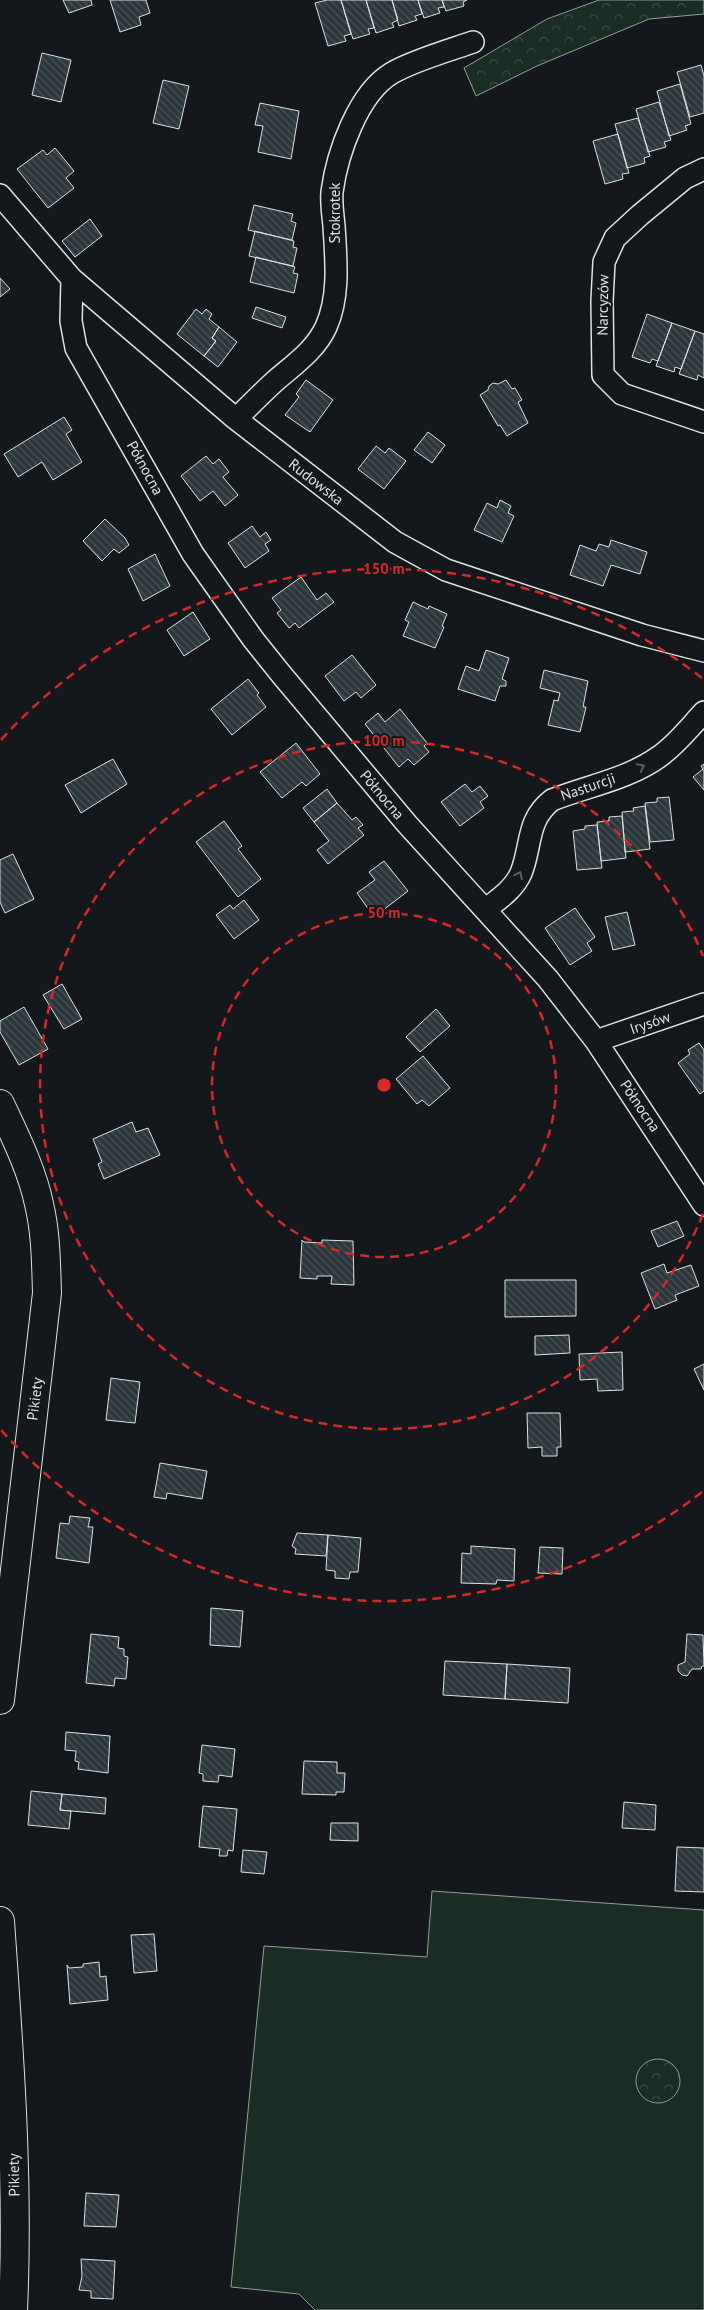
<svg xmlns="http://www.w3.org/2000/svg" width="704" height="2310" font-family="'PT Sans',sans-serif">
	<style>
		.green { fill: #1a2d24; stroke: #939e99 }
		.forest { fill: url(#forest-crowns); stroke: #939e99 }
		.building { fill: url(#building-back-hatch); stroke: #d8e6dc }
		.lines { fill: none; stroke-linecap: round; stroke-linejoin: round }
		.street-casing { stroke: #d8e6dc; stroke-width: 24 }
		.secondary-casing { stroke: #d8e6dc; stroke-width: 30 }
		.street { stroke: #14181c; stroke-width: 21 }
		.secondary { stroke: #14181c; stroke-width: 28 }
		.oneway { stroke: #59605f }
		.ring { fill: none; stroke: #d62828; stroke-width: 2.5; stroke-dasharray: 9 6 }
		.labels { text-anchor: middle; stroke-width: 4; stroke-linejoin: round; paint-order: stroke }
		.street-label { font-size: 15px; fill: #d8e6dc; stroke: #14181c }
		.centre { fill: #d62828; stroke: #14181c; stroke-width: 2.5 }
		.ring-label { font-size: 15px; text-anchor: middle; font-weight: bold; fill: #d62828; stroke: #14181c; stroke-width: 4; stroke-linejoin: round; paint-order: stroke }
	</style>
	<defs>
		<pattern id="forest-crowns" width="20" height="18" patternUnits="userSpaceOnUse" patternTransform="scale(1.25)"><rect width="20" height="18" fill="#1a2d24"/><path d="M2 6a3 3 0 1 1 6 0M12 15a3 3 0 1 1 6 0" fill="none" stroke="#3b4b43"/></pattern>
		<pattern id="building-back-hatch" width="6" height="6" patternUnits="userSpaceOnUse" patternTransform="scale(1.25)"><rect width="6" height="6" fill="#2c363c"/><path d="M-1 5l2 2M0 0l6 6M5-1l2 2" fill="none" stroke="#4a5358"/></pattern>
	</defs>
	<rect width="100%" height="100%" fill="#14181c"/>
	<path class="green" d="M 432,1891 L 704,1910 L 704,2310 L 315,2310 L 299,2294 L 231,2287 L 264,1946 L 427,1957 Z"/>
	<path class="forest" d="M 599,0 L 704,0 L 704,14 L 649,19 L 537,66 L 476,96 L 464,68 L 547,19 Z
		M636 2081a22 22 0 1 1 44 0a22 22 0 1 1-44 0Z"/>
	<path class="building" d="M 63,0 L 91,0 L 92,5 L 69,13 Z
		M 110,0 L 146,0 L 150,13 L 139,17 L 141,25 L 120,32 Z
		M 327,0 L 341,0 L 351,34 L 344,36 L 346,41 L 328,46 L 315,3 Z
		M 341,0 L 366,0 L 374,28 L 368,29 L 370,34 L 353,39 Z
		M 366,0 L 392,0 L 398,20 L 392,23 L 394,27 L 376,33 Z
		M 392,0 L 418,0 L 422,14 L 415,16 L 417,20 L 399,26 Z
		M 418,0 L 442,0 L 444,7 L 438,8 L 440,13 L 424,18 Z
		M 442,0 L 467,0 L 463,2 L 464,6 L 446,11 Z
		M 42,53 L 71,60 L 61,102 L 32,95 Z
		M 701,65 L 704,76 L 704,113 L 690,117 L 677,72 Z
		M 163,80 L 189,86 L 179,129 L 153,123 Z
		M 680,84 L 691,124 L 685,126 L 687,130 L 669,136 L 657,91 Z
		M 659,102 L 671,140 L 664,142 L 666,147 L 648,152 L 636,109 Z
		M 260,103 L 299,111 L 291,159 L 258,152 L 263,126 L 255,125 Z
		M 638,118 L 650,156 L 644,158 L 645,163 L 627,168 L 615,124 Z
		M 618,134 L 629,173 L 622,174 L 623,179 L 605,184 L 593,141 Z
		M 55,148 L 74,171 L 66,178 L 74,188 L 48,208 L 17,169 L 43,150 L 47,155 Z
		M 254,205 L 293,214 L 291,221 L 296,223 L 292,240 L 248,230 Z
		M 90,219 L 102,236 L 75,257 L 62,241 Z
		M 255,231 L 294,241 L 293,247 L 297,248 L 293,266 L 249,256 Z
		M 256,257 L 295,267 L 293,273 L 298,274 L 294,293 L 250,282 Z
		M 0,278 L 10,289 L 0,297 Z
		M 256,307 L 286,317 L 282,328 L 252,318 Z
		M 196,309 L 202,314 L 206,309 L 212,314 L 209,319 L 219,327 L 212,338 L 216,341 L 204,356 L 177,334 Z
		M 647,314 L 672,323 L 658,361 L 652,359 L 650,363 L 632,357 Z
		M 672,323 L 695,331 L 681,369 L 675,367 L 674,372 L 656,366 Z
		M 219,327 L 237,342 L 218,367 L 204,356 L 216,341 L 212,338 Z
		M 695,331 L 704,334 L 704,378 L 698,375 L 697,380 L 679,374 Z
		M 306,380 L 333,400 L 310,432 L 285,415 L 299,397 L 296,394 Z
		M 506,380 L 512,389 L 515,388 L 522,400 L 518,402 L 528,423 L 507,436 L 500,425 L 498,426 L 480,395 L 488,390 L 489,386 L 493,383 L 498,384 Z
		M 64,417 L 72,430 L 66,434 L 82,462 L 53,480 L 42,462 L 18,477 L 4,454 Z
		M 428,432 L 445,445 L 432,463 L 414,450 Z
		M 376,446 L 385,453 L 389,448 L 406,461 L 384,489 L 358,469 Z
		M 206,456 L 213,464 L 219,459 L 229,472 L 223,477 L 238,495 L 225,506 L 213,491 L 200,501 L 181,476 Z
		M 500,500 L 511,506 L 508,513 L 514,516 L 502,542 L 474,530 L 487,503 L 497,508 Z
		M 105,519 L 125,538 L 129,545 L 119,553 L 114,549 L 102,561 L 83,541 Z
		M 252,526 L 260,537 L 266,532 L 271,540 L 265,544 L 269,551 L 245,568 L 228,543 Z
		M 611,540 L 647,552 L 640,574 L 611,565 L 603,586 L 570,575 L 580,545 L 596,551 L 599,544 L 609,547 Z
		M 155,554 L 170,586 L 143,601 L 128,569 Z
		M 301,577 L 317,600 L 326,593 L 334,602 L 299,628 L 295,623 L 289,628 L 277,613 L 281,610 L 272,598 Z
		M 413,602 L 428,609 L 429,606 L 447,614 L 442,626 L 444,627 L 435,648 L 403,636 L 409,622 L 405,620 Z
		M 193,612 L 210,639 L 184,656 L 167,630 Z
		M 486,650 L 509,658 L 502,679 L 506,681 L 506,686 L 500,686 L 495,701 L 458,689 L 466,666 L 479,671 Z
		M 352,655 L 376,685 L 361,698 L 356,692 L 344,701 L 325,676 Z
		M 544,670 L 588,681 L 583,707 L 586,707 L 580,732 L 548,725 L 554,700 L 558,701 L 560,693 L 540,688 Z
		M 248,679 L 259,693 L 257,695 L 266,707 L 232,735 L 211,709 Z
		M 400,709 L 427,743 L 424,746 L 429,752 L 414,765 L 408,759 L 399,767 L 365,724 L 378,713 L 385,722 Z
		M 296,743 L 320,774 L 306,786 L 302,782 L 282,798 L 260,772 Z
		M 113,759 L 127,784 L 81,813 L 65,785 Z
		M 704,764 L 704,790 L 693,777 L 703,769 L 701,766 Z
		M 465,784 L 472,792 L 480,786 L 488,796 L 480,802 L 484,808 L 460,826 L 441,802 Z
		M 327,789 L 337,803 L 314,822 L 303,808 Z
		M 669,797 L 674,840 L 650,842 L 645,803 L 657,802 L 657,798 Z
		M 337,803 L 352,820 L 356,817 L 363,825 L 358,828 L 364,835 L 328,864 L 317,850 L 329,841 L 314,822 Z
		M 645,806 L 650,849 L 625,852 L 622,812 L 634,811 L 633,808 Z
		M 622,816 L 626,858 L 601,861 L 597,822 L 609,821 L 609,817 Z
		M 224,821 L 242,846 L 238,849 L 261,879 L 238,897 L 196,842 Z
		M 597,825 L 602,868 L 577,870 L 573,831 L 585,829 L 585,826 Z
		M 13,854 L 34,899 L 5,913 L 0,902 L 0,860 Z
		M 384,861 L 408,891 L 374,917 L 357,893 L 375,880 L 369,872 Z
		M 244,900 L 259,920 L 234,939 L 216,915 L 230,905 L 233,909 Z
		M 575,908 L 595,937 L 587,943 L 592,951 L 570,965 L 545,928 Z
		M 627,912 L 635,945 L 613,950 L 605,917 Z
		M 62,984 L 82,1019 L 64,1029 L 43,995 Z
		M 24,1007 L 48,1049 L 19,1065 L 0,1032 L 0,1021 Z
		M 436,1009 L 450,1026 L 420,1052 L 406,1037 Z
		M 699,1043 L 704,1050 L 704,1091 L 700,1094 L 678,1063 L 690,1054 L 688,1050 Z
		M 423,1056 L 450,1088 L 429,1106 L 422,1100 L 417,1104 L 396,1079 Z
		M 132,1122 L 136,1132 L 148,1128 L 160,1155 L 104,1179 L 98,1164 L 102,1162 L 93,1139 Z
		M 677,1221 L 684,1236 L 658,1247 L 651,1231 Z
		M 302,1240 L 304,1242 L 322,1243 L 322,1240 L 353,1241 L 354,1285 L 331,1284 L 332,1276 L 317,1276 L 317,1279 L 300,1278 Z
		M 664,1264 L 667,1273 L 691,1265 L 699,1286 L 675,1295 L 677,1300 L 655,1309 L 641,1273 Z
		M 505,1280 L 576,1280 L 576,1316 L 505,1317 Z
		M 569,1335 L 570,1353 L 535,1355 L 535,1336 Z
		M 622,1352 L 623,1390 L 598,1391 L 597,1379 L 580,1380 L 579,1354 Z
		M 704,1364 L 704,1390 L 694,1369 Z
		M 111,1378 L 140,1382 L 135,1423 L 106,1420 Z
		M 527,1413 L 560,1413 L 561,1447 L 557,1447 L 557,1456 L 542,1456 L 542,1447 L 528,1448 Z
		M 160,1463 L 207,1471 L 202,1499 L 167,1493 L 166,1499 L 154,1497 Z
		M 70,1516 L 90,1518 L 88,1527 L 93,1527 L 89,1563 L 56,1558 L 60,1523 L 69,1524 Z
		M 297,1533 L 328,1535 L 326,1556 L 295,1554 L 296,1549 L 292,1546 Z
		M 328,1535 L 361,1538 L 358,1572 L 350,1572 L 349,1579 L 335,1578 L 335,1571 L 326,1570 Z
		M 471,1546 L 515,1549 L 514,1581 L 497,1580 L 496,1584 L 461,1583 L 462,1553 L 471,1554 Z
		M 540,1547 L 563,1548 L 562,1574 L 538,1573 Z
		M 211,1608 L 243,1611 L 240,1647 L 210,1645 Z
		M 91,1634 L 119,1637 L 118,1648 L 124,1649 L 124,1656 L 128,1657 L 126,1679 L 115,1678 L 114,1686 L 86,1683 Z
		M 687,1634 L 703,1635 L 704,1666 L 702,1666 L 701,1669 L 692,1669 L 687,1676 L 682,1675 L 678,1671 L 678,1665 L 685,1662 Z
		M 445,1661 L 507,1664 L 505,1699 L 443,1695 Z
		M 507,1664 L 570,1668 L 568,1703 L 505,1699 Z
		M 66,1732 L 110,1736 L 108,1773 L 78,1769 L 79,1762 L 75,1761 L 76,1751 L 65,1750 Z
		M 202,1745 L 235,1749 L 232,1777 L 219,1775 L 218,1782 L 203,1781 L 203,1774 L 199,1773 Z
		M 304,1761 L 337,1762 L 337,1773 L 345,1773 L 344,1792 L 336,1792 L 336,1795 L 302,1794 Z
		M 31,1791 L 62,1794 L 60,1810 L 71,1811 L 69,1829 L 28,1825 Z
		M 62,1794 L 106,1798 L 105,1814 L 60,1810 Z
		M 624,1802 L 656,1805 L 655,1830 L 622,1828 Z
		M 203,1806 L 237,1809 L 233,1851 L 228,1850 L 227,1856 L 219,1856 L 220,1849 L 199,1847 Z
		M 331,1823 L 358,1823 L 358,1841 L 330,1840 Z
		M 677,1847 L 704,1848 L 704,1892 L 675,1891 Z
		M 243,1850 L 267,1852 L 264,1874 L 241,1872 Z
		M 154,1934 L 157,1971 L 134,1973 L 131,1935 Z
		M 99,1962 L 100,1977 L 106,1976 L 108,2000 L 70,2004 L 67,1965 L 69,1968 L 83,1967 L 83,1964 Z
		M 86,2193 L 119,2195 L 116,2227 L 84,2226 Z
		M 81,2259 L 115,2261 L 113,2299 L 91,2298 L 91,2291 L 79,2290 L 82,2276 Z"/>
	<g class="lines">
		<defs>
			<path id="street" d="M 704,169 L 685,178 L 640,215 L 615,238 L 604,262 L 602,301 L 603,375 L 622,394 L 704,422
				M 0,195 L 72,279 L 236,419 L 395,542 L 446,570 L 642,635 L 704,651
				M 72,279 L 71,321 L 76,348 L 193,554 L 253,639 L 281,674 L 407,824 L 548,979 L 596,1041 L 704,1205
				M 236,419 C 248,407 261,394 274,382 C 292,366 315,351 326,327 C 340,296 336,259 334,226 C 333,215 331,203 332,192 C 337,154 358,93 392,73 C 412,61 450,50 473,42
				M 486,909 C 499,899 514,889 521,873 C 532,846 526,820 552,800 C 587,786 629,779 660,756 C 677,744 690,727 704,712
				M 596,1041 L 704,1004"/>
			<path id="secondary" d="M 0,1104 C 15,1136 32,1170 39,1204 C 46,1233 46,1263 47,1293 L 0,1700
				M 0,1921 C 9,2050 19,2180 13,2310"/>
		</defs>
		<use href="#street" class="street-casing"/>
		<use href="#secondary" class="secondary-casing"/>
		<use href="#street" class="street"/>
		<use href="#secondary" class="secondary"/>
	</g>
	<defs><path id="oneway-chevron" d="M-2-3.5L2.5 0L-2 3.5" fill="none" stroke-width="1.6" stroke-linecap="round" stroke-linejoin="round" transform="scale(1.25)"/></defs>
	<g class="oneway">
		<use href="#oneway-chevron" transform="translate(641 767) rotate(-27)"/>
		<use href="#oneway-chevron" transform="translate(519 875) rotate(-65)"/>
	</g>
	<g class="ring">
		<circle cx="384" cy="1085" r="172"/>
		<path d="M703 1214A344 344 0 1 1 703 956"/>
		<path d="M702 1492A516 516 0 0 1 1 1430M1 740A516 516 0 0 1 702 678"/>
	</g>
	<g class="labels">
		<g class="street-label">
			<text transform="translate(335 213) rotate(-90)" y="5">Stokrotek</text>
			<text transform="translate(603 305) rotate(-89)" y="5">Narcyzów</text>
			<text transform="translate(145 468) rotate(61)" y="5">Północna</text>
			<text transform="translate(316 482) rotate(38)" y="5">Rudowska</text>
			<text transform="translate(588 787) rotate(-19)" y="5">Nasturcji</text>
			<text transform="translate(382 795) rotate(50)" y="5">Północna</text>
			<text transform="translate(650 1023) rotate(-19)" y="5">Irysów</text>
			<text transform="translate(640 1106) rotate(56)" y="5">Północna</text>
			<text transform="translate(35 1399) rotate(-83)" y="5">Pikiety</text>
			<text transform="translate(14 2175) rotate(-91)" y="5">Pikiety</text>
		</g>
	</g>
	<circle cx="384" cy="1085" r="8" class="centre"/>
	<g class="ring-label">
		<text x="384" y="574">150 m</text>
		<text x="384" y="746">100 m</text>
		<text x="384" y="918">50 m</text>
	</g>
</svg>
